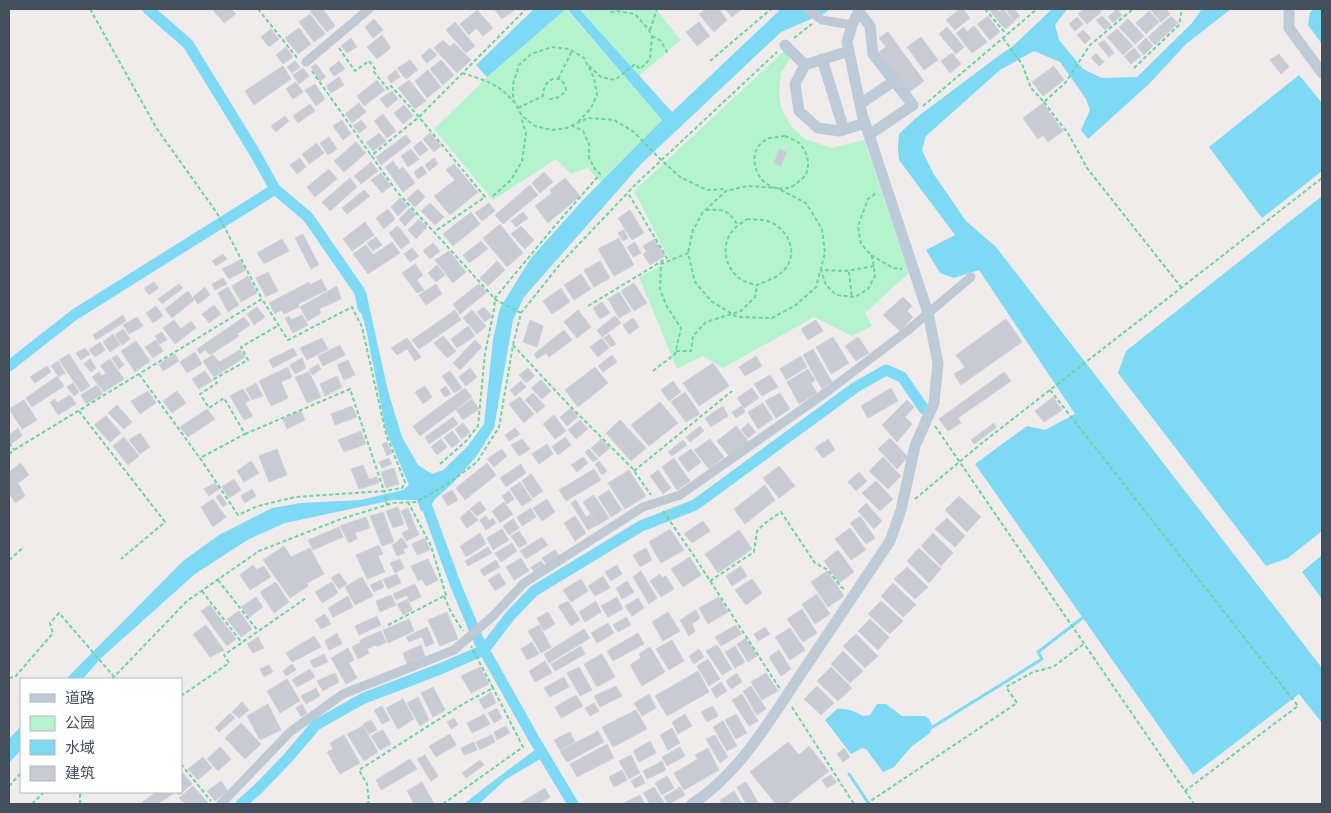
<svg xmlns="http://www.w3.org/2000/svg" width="1331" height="813" font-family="Inter,'Noto Sans SC',sans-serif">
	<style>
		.green { fill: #b5f3ce }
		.water { fill: #7ed9f4 }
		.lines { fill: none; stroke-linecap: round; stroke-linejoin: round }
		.stream { stroke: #7ed9f4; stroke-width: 3 }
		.canal { stroke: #7ed9f4; stroke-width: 11 }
		.building { fill: #c8cbd3; stroke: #d0d2d9 }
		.path { stroke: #6ad4a2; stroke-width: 2; stroke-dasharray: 4 2.5; stroke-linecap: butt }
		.street { stroke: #bec9d4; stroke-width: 9 }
		.secondary { stroke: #bdcad8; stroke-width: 11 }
	</style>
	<rect width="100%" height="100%" fill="#f0ecec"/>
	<path class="green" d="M 566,9 L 662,120 L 601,182 L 587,168 L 571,174 L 556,159 L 493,200 L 434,129 L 487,77 Z
		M 581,9 L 656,9 L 681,40 L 639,76 L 581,11 Z
		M 784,51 L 791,57 L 781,73 L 779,91 L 781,107 L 791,126 L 805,139 L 832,148 L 864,140 L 909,273 L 865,313 L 872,326 L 852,336 L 814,317 L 723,368 L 703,356 L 677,369 L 639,277 L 670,261 L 634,191 Z"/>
	<path class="water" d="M 534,9 L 566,9 L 487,77 L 476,65 Z
		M 567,9 L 581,9 L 581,11 L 672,112 L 781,9 L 830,9 L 825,13 L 781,32 L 642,163 L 524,297 L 513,320 L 494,428 L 476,457 L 452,484 L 435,499 L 430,508 L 421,511 L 417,500 L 393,500 L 285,523 L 249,539 L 195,574 L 100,659 L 83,679 L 66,679 L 183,561 L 219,535 L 272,508 L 301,503 L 360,500 L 403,490 L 409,485 L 386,431 L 366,329 L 356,295 L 366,292 L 388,391 L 402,437 L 418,465 L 432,474 L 443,470 L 467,447 L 484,424 L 493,340 L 500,308 L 531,258 L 582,201 L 662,120 Z
		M 1052,9 L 1067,9 L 1055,25 L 1059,40 L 1083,69 L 1102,78 L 1137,77 L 1192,23 L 1202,9 L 1231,9 L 1186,44 L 1149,84 L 1088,139 L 1081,130 L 1090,110 L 1086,99 L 1060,62 L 1034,51 L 1000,70 L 926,136 L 922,150 L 933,173 L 966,221 L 996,247 L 1322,668 L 1322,723 L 1299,694 L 1193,775 L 975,464 L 1027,426 L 1045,430 L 1075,414 L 979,270 L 954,278 L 940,273 L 926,250 L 955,235 L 899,160 L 898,147 L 899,134 L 916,118 L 997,57 L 1013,46 Z
		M 1315,9 L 1322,9 L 1322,44 L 1308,25 L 1310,12 Z
		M 1299,75 L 1322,103 L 1322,171 L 1262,218 L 1209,147 Z
		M 1322,196 L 1322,531 L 1288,558 L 1266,566 L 1118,373 L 1126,351 Z
		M 1322,555 L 1322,599 L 1302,572 Z
		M 877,704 L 886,704 L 902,716 L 925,716 L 929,719 L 932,725 L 930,733 L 911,747 L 894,767 L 883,772 L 866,749 L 862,748 L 851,754 L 825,720 L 837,709 C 847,708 854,711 863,716 L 870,715 Z
		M 21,726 L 21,750 L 9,763 L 9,739 Z
		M 539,747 L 545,756 L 505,780 L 479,804 L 464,804 L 488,785 Z"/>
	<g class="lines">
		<path class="stream" d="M 931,728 L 1042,659 L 1038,652 L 1085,616
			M 849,774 L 869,804"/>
		<path class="canal" d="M 275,189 L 308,217 L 360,292 L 363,308
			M 9,366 L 74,315 L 275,189 L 252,148 L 188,44 L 148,9
			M 423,496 L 456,586 L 479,641 L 534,739 L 573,804
			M 241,804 L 258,789 L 287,759 L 316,725 L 362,699 L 440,669 L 484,650 L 510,616 L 534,591 L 641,526 L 695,505 L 856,387 L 886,370 L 902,377 L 924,409"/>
	</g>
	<path class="building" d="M 212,9 L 231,9 L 236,14 L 224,23 Z
		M 313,9 L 323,9 L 335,26 L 327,32 L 310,11 Z
		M 494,9 L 516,9 L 502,19 Z
		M 706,9 L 719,9 L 727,20 L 714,32 L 699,14 Z
		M 725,9 L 742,9 L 732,17 Z
		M 960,9 L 963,9 L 970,18 L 955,30 L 946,20 Z
		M 991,9 L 997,9 L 999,12 L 1003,9 L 1014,22 L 1005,29 L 989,10 Z
		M 1010,9 L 1014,9 L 1020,16 L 1014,21 L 1007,11 Z
		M 1084,9 L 1099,9 L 1101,12 L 1087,24 L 1078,14 Z
		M 1117,9 L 1122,15 L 1113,23 L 1108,17 Z
		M 1150,9 L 1166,9 L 1170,14 L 1161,22 Z
		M 477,10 L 493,28 L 483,36 L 476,28 L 469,35 L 460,24 Z
		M 1149,11 L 1159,22 L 1146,34 L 1136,23 Z
		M 310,14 L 325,34 L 314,42 L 299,22 Z
		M 988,16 L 1000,32 L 990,40 L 977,24 Z
		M 1102,16 L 1111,25 L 1105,30 L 1096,20 Z
		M 1171,16 L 1178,23 L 1155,45 L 1148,37 Z
		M 1077,17 L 1083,24 L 1075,31 L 1069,24 Z
		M 374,19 L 383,30 L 373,38 L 365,27 Z
		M 1128,19 L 1144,36 L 1135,44 L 1119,27 Z
		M 455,22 L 475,46 L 466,53 L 446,30 Z
		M 699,22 L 710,36 L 697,46 L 686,32 Z
		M 974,26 L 987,42 L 972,53 L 956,33 L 964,27 L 967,32 Z
		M 947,27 L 964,47 L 956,54 L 939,34 Z
		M 299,28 L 311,44 L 298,54 L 285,38 Z
		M 271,29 L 279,39 L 269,47 L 261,37 Z
		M 1117,29 L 1133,46 L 1123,55 L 1107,37 Z
		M 1083,30 L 1091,38 L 1085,44 L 1077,35 Z
		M 888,32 L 924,81 L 908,93 L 879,52 L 886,47 L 879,38 Z
		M 382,35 L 391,48 L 377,59 L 367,47 Z
		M 921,37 L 938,60 L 924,70 L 907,47 Z
		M 351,38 L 357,47 L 347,53 L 341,46 Z
		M 1146,38 L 1153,46 L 1144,55 L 1137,47 Z
		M 443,40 L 450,47 L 454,43 L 471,60 L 457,73 L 434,48 Z
		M 1104,40 L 1114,53 L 1109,57 L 1098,44 Z
		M 286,47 L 293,57 L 283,64 L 276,55 Z
		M 430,48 L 437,55 L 427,63 L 421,56 Z
		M 1134,48 L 1141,56 L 1131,64 L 1124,56 Z
		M 952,53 L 961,64 L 950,73 L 941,61 Z
		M 1096,53 L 1104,62 L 1099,66 L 1091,58 Z
		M 1279,54 L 1289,67 L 1281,74 L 1270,60 Z
		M 410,60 L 418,70 L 406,79 L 397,68 Z
		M 441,60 L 454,75 L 443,85 L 430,69 Z
		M 295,61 L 300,67 L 292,73 L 287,67 Z
		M 339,61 L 345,69 L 334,76 L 329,69 Z
		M 316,64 L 326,77 L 320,81 L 311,67 Z
		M 283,66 L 291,79 L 254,105 L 245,91 Z
		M 1054,66 L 1064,80 L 1043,96 L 1032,82 Z
		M 303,68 L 309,76 L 299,84 L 293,75 Z
		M 396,70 L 400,77 L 391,83 L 387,77 Z
		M 428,70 L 441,87 L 427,98 L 415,81 Z
		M 339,77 L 344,85 L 331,93 L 326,86 Z
		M 377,80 L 385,90 L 364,106 L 357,96 Z
		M 409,80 L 426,101 L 415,109 L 398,88 Z
		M 296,82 L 303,92 L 293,99 L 286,89 Z
		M 315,84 L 325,99 L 316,106 L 305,90 Z
		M 392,91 L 398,99 L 387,108 L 380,99 Z
		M 359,103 L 366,112 L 352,123 L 345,114 Z
		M 1043,103 L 1063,131 L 1048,142 L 1043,135 L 1038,139 L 1023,118 Z
		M 310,104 L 315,111 L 298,123 L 293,116 Z
		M 404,105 L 413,116 L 403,124 L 394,113 Z
		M 383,114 L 396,131 L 387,138 L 374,121 Z
		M 285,116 L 289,121 L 276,132 L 271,126 Z
		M 342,120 L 351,134 L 343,140 L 333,126 Z
		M 361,120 L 367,127 L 359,133 L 353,126 Z
		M 379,133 L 386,141 L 373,151 L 366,143 Z
		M 430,133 L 441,146 L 434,152 L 423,139 Z
		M 406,135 L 411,142 L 381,165 L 376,157 Z
		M 329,137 L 337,149 L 328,155 L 320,143 Z
		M 421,141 L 428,150 L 420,156 L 413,147 Z
		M 356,142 L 366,153 L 344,172 L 334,161 Z
		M 317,143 L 324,153 L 309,164 L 302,154 Z
		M 411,149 L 419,159 L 408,167 L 401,156 Z
		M 779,149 L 787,152 L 781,166 L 774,163 Z
		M 300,158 L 306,167 L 297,174 L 290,165 Z
		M 434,158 L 438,164 L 429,171 L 425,165 Z
		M 393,161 L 399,170 L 403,167 L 415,183 L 403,192 L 385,167 Z
		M 371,162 L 378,171 L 361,184 L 354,176 Z
		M 454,164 L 478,192 L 450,215 L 434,196 L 455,180 L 446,170 Z
		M 422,166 L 427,173 L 418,179 L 414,172 Z
		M 329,169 L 337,179 L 315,197 L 307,187 Z
		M 544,172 L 553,182 L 540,193 L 532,183 Z
		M 381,173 L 391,186 L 382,193 L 371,180 Z
		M 350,178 L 357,187 L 330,211 L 322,202 Z
		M 565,178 L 580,196 L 548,223 L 535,206 L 552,193 L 550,190 Z
		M 530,185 L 538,195 L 503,224 L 495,215 Z
		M 418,189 L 425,197 L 415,207 L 407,199 Z
		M 364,190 L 370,196 L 347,214 L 342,208 Z
		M 400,198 L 408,206 L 398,216 L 391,207 Z
		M 430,203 L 444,217 L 435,225 L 421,211 Z
		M 489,203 L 495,211 L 482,221 L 475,213 Z
		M 410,208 L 416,215 L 405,226 L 399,219 Z
		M 388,209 L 395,219 L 384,229 L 376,218 Z
		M 630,210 L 644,233 L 632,240 L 618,218 Z
		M 471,212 L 480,224 L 453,246 L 443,234 Z
		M 523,212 L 528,218 L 516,227 L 511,221 Z
		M 419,219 L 427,227 L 416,239 L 408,230 Z
		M 365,222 L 374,235 L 352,251 L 343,239 Z
		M 500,224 L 523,253 L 507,267 L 483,238 Z
		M 398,226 L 410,242 L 401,249 L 389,233 Z
		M 521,226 L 534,240 L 525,249 L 511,234 Z
		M 624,230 L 628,238 L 623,241 L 618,233 Z
		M 303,234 L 319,265 L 311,269 L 295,238 Z
		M 376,237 L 382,245 L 373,251 L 367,243 Z
		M 619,238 L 634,265 L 614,276 L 598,249 Z
		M 282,239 L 289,251 L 264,264 L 257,253 Z
		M 654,239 L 665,256 L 650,265 L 643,254 L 647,252 L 643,246 Z
		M 481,241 L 488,249 L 469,263 L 463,255 Z
		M 392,242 L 400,253 L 368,274 L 353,254 L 366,245 L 373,255 Z
		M 635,242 L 641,253 L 633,257 L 627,247 Z
		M 433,243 L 440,251 L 430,259 L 423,251 Z
		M 412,248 L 419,256 L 410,262 L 404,254 Z
		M 449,251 L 466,272 L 453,283 L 435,260 Z
		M 223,254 L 227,259 L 216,266 L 212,261 Z
		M 240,260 L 246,270 L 229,279 L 222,269 Z
		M 497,261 L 505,270 L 488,286 L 480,278 Z
		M 600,261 L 610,278 L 594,287 L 584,270 Z
		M 415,264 L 423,275 L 417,280 L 424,290 L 417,293 L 402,273 Z
		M 437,265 L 445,275 L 436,282 L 428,273 Z
		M 268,272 L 278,291 L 266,297 L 256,278 Z
		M 581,274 L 591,289 L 574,300 L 564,285 Z
		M 248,276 L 257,293 L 241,302 L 232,286 Z
		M 223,278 L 227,284 L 215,290 L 212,284 Z
		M 321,279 L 327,290 L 298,304 L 299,307 L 284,314 L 281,310 L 275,314 L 269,303 L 309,282 L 310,285 Z
		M 154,282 L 159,288 L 149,295 L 144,288 Z
		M 634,283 L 647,303 L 634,311 L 621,291 Z
		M 179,284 L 183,288 L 162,304 L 158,299 Z
		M 436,284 L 442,294 L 426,305 L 419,295 Z
		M 479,284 L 487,292 L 460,314 L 453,304 Z
		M 337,286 L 341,299 L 319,309 L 321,313 L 308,321 L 300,307 Z
		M 205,287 L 210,295 L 198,304 L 193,297 Z
		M 228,287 L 239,305 L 228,312 L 218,293 Z
		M 561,288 L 570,302 L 552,314 L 543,301 Z
		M 188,291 L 194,300 L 172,318 L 165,309 Z
		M 619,292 L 631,311 L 619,318 L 608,299 Z
		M 903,297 L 912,306 L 907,311 L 913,317 L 900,331 L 883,315 Z
		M 602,302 L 610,313 L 600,319 L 593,308 Z
		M 214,305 L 221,314 L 209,323 L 202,314 Z
		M 156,306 L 163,316 L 153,323 L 146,313 Z
		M 257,307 L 265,317 L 254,325 L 247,314 Z
		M 484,307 L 492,316 L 485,322 L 477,312 Z
		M 455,310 L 461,320 L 419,349 L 412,340 Z
		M 472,310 L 486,326 L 477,334 L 463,318 Z
		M 578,310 L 591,327 L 577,338 L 564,322 Z
		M 123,315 L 126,321 L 96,340 L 93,335 Z
		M 302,315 L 308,325 L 293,333 L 285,318 L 289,316 L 291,320 Z
		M 615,316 L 621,323 L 602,337 L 597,330 Z
		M 137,317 L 143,326 L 129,334 L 123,325 Z
		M 244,317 L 250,325 L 237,334 L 239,336 L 210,355 L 205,350 L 200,354 L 197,349 Z
		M 633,318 L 639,327 L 629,334 L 623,325 Z
		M 1006,319 L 1022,342 L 961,385 L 954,374 L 965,367 L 956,355 Z
		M 174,320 L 181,329 L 191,321 L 196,328 L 175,344 L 163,328 Z
		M 530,320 L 543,326 L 537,347 L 523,342 Z
		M 816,320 L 823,331 L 808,340 L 801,329 Z
		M 468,326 L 475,336 L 457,348 L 451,339 Z
		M 123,329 L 130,339 L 122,345 L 115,335 Z
		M 564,330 L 572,340 L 549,357 L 546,353 L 537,359 L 534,354 Z
		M 162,332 L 167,340 L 160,344 L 155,336 Z
		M 113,334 L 120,345 L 110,352 L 103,342 Z
		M 609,334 L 616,344 L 611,347 L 604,338 Z
		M 443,336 L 456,351 L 447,358 L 434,343 Z
		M 833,337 L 849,363 L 831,374 L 816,347 Z
		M 858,337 L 869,353 L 856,361 L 845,346 Z
		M 322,338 L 328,349 L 307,360 L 300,348 Z
		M 407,338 L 421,357 L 415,361 L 407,349 L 397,355 L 391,348 Z
		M 602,338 L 609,348 L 598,357 L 590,347 Z
		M 156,340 L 163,351 L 153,358 L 145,347 Z
		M 475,340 L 482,347 L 460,370 L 453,363 Z
		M 136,341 L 150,361 L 135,372 L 121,351 Z
		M 100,342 L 105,350 L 95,357 L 89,350 Z
		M 340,345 L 345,355 L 323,366 L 318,356 Z
		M 85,348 L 90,354 L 81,360 L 76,353 Z
		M 293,348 L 297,355 L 273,368 L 269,360 Z
		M 813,349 L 832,382 L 822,389 L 803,355 Z
		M 240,350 L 245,357 L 214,377 L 203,361 L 213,355 L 219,362 Z
		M 195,352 L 202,364 L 187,373 L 180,362 Z
		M 69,354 L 90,386 L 81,392 L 59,360 Z
		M 175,354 L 179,361 L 163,371 L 159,364 Z
		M 117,355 L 124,365 L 119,369 L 112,358 Z
		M 612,355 L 617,362 L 603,372 L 598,366 Z
		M 756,356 L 762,366 L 745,376 L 739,367 Z
		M 801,356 L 807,367 L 786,380 L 780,369 Z
		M 302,358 L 306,368 L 295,374 L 290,365 Z
		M 90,359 L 96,368 L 91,372 L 84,364 Z
		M 110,359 L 124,379 L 104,392 L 92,377 L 99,372 L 102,376 L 106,373 L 100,366 Z
		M 348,360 L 355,375 L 344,380 L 337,365 Z
		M 58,361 L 65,373 L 59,377 L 51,366 Z
		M 713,363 L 729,386 L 699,406 L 683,383 Z
		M 318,364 L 321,369 L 313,375 L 309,370 Z
		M 47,366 L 51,372 L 35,383 L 30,377 Z
		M 288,367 L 292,377 L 281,382 L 288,398 L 271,406 L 259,381 Z
		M 595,367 L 608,383 L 578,407 L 565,390 Z
		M 470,368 L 477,377 L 466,386 L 459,377 Z
		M 528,368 L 535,376 L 526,383 L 519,375 Z
		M 808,369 L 815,380 L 811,383 L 817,393 L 799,404 L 787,382 Z
		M 205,371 L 212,381 L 199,389 L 192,379 Z
		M 450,371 L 462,388 L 454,393 L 442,376 Z
		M 309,372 L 321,397 L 307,403 L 295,377 Z
		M 1004,372 L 1011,381 L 958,418 L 961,423 L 948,431 L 939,419 Z
		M 770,375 L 778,387 L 762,396 L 754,384 Z
		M 57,376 L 64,386 L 32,407 L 26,398 Z
		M 337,376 L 342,387 L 325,396 L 320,384 Z
		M 541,380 L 551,391 L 542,399 L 531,388 Z
		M 521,381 L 526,387 L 515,396 L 510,390 Z
		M 673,381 L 681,392 L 669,401 L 661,390 Z
		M 73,383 L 79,392 L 74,396 L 67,387 Z
		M 256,383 L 263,396 L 252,400 L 246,389 Z
		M 97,385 L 103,394 L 86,404 L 81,395 Z
		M 425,386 L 432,397 L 423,404 L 415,392 Z
		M 446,386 L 451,394 L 445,397 L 440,390 Z
		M 465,388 L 472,397 L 420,436 L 413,426 Z
		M 752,388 L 759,398 L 744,408 L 737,398 Z
		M 891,388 L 898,401 L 868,418 L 861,406 Z
		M 243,389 L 250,400 L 245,403 L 253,416 L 244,420 L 230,396 Z
		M 148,391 L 156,403 L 140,414 L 131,401 Z
		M 177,391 L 186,403 L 172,413 L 163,401 Z
		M 685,392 L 700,414 L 686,422 L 671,402 Z
		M 533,393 L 545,406 L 537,413 L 525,400 Z
		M 780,393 L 790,409 L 776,418 L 765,401 Z
		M 70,395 L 76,404 L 58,415 L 50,402 L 55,399 L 57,403 Z
		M 520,397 L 534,414 L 524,423 L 509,404 Z
		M 1053,397 L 1062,410 L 1044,422 L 1035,411 Z
		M 472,399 L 479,409 L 463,420 L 456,410 Z
		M 24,400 L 37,420 L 22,429 L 9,409 Z
		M 907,400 L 914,407 L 905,417 L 912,424 L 897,442 L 882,425 Z
		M 660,402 L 678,423 L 649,446 L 631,425 Z
		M 763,403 L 773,419 L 758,429 L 748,412 Z
		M 117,405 L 132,422 L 124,429 L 108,413 Z
		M 352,406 L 357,417 L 335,425 L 331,414 Z
		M 723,406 L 728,416 L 711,427 L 705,418 Z
		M 742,406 L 745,412 L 736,418 L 732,412 Z
		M 571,408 L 578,417 L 567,426 L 560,417 Z
		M 207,409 L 215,419 L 188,437 L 180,427 Z
		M 301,411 L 305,420 L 287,429 L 283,419 Z
		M 554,415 L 566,431 L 555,439 L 543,424 Z
		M 106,416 L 121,433 L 110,442 L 94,425 Z
		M 453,417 L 458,424 L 429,444 L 425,437 Z
		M 580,420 L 588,429 L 576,439 L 568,430 Z
		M 620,420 L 646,448 L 631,461 L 606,433 Z
		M 463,423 L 470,432 L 462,439 L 455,429 Z
		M 748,423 L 756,432 L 748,438 L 741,430 Z
		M 994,423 L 996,428 L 974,444 L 971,440 Z
		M 700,426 L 704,431 L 690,442 L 686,437 Z
		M 736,426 L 749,442 L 729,456 L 717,441 Z
		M 18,428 L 22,436 L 11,444 L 9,440 L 9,435 Z
		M 515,428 L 520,434 L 509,441 L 505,435 Z
		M 361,431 L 366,444 L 344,452 L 338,440 Z
		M 452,431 L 460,441 L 452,448 L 444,438 Z
		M 140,433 L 150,447 L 140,454 L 129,440 Z
		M 124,437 L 139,456 L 128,465 L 113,446 Z
		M 565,437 L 571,445 L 558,455 L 552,447 Z
		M 890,438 L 908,457 L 897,469 L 878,449 Z
		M 441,439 L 447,447 L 437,455 L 431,447 Z
		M 522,439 L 530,449 L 519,456 L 511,445 Z
		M 601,439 L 610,448 L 599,457 L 591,448 Z
		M 710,439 L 724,457 L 709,469 L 694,450 Z
		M 828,439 L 835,450 L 823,458 L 815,448 Z
		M 683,440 L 687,445 L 672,456 L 668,452 Z
		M 387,442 L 392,453 L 387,456 L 382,444 Z
		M 547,444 L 553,454 L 539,464 L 532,454 Z
		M 277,449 L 287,475 L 269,482 L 259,456 Z
		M 502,449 L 507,456 L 494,467 L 487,459 Z
		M 589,449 L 598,459 L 593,462 L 585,452 Z
		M 691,449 L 701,462 L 688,472 L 678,458 Z
		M 583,457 L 588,463 L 577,472 L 571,465 Z
		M 883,457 L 901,476 L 888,489 L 869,471 Z
		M 389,458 L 392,464 L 382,468 L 379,462 Z
		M 674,458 L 690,481 L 677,490 L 662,467 Z
		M 251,461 L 259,473 L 244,482 L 237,471 Z
		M 599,461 L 607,471 L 602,475 L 595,464 Z
		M 21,463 L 29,475 L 18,483 L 25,496 L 15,503 L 9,493 L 9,475 L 11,473 L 10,471 Z
		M 487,463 L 496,475 L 465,500 L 456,488 Z
		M 521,464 L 526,473 L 506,487 L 500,478 Z
		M 363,465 L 369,479 L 377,477 L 379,483 L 359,489 L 351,469 Z
		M 779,466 L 795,486 L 779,498 L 763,478 Z
		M 394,468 L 399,484 L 386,488 L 381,472 Z
		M 594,469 L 601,480 L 566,501 L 559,490 Z
		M 629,470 L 646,496 L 625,509 L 608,483 Z
		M 658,470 L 671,488 L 663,494 L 650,476 Z
		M 859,472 L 867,481 L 856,491 L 848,482 Z
		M 531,474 L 543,491 L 533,498 L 522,481 Z
		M 234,479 L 241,490 L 229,498 L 222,487 Z
		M 876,481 L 893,499 L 880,511 L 862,493 Z
		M 520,482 L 532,500 L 522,506 L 510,489 Z
		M 215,483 L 219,489 L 209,496 L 204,489 Z
		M 765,485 L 775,500 L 745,524 L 734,509 Z
		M 252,489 L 256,496 L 245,503 L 241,496 Z
		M 452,490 L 458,500 L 448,506 L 442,496 Z
		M 609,490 L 622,510 L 611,517 L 598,497 Z
		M 509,491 L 514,499 L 507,504 L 502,496 Z
		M 220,494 L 227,504 L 223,507 L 216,497 Z
		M 594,495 L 609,518 L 598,525 L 583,502 Z
		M 959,496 L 981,517 L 967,532 L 945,510 Z
		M 213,499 L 226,517 L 213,527 L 201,507 Z
		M 547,499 L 555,512 L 542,521 L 533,508 Z
		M 576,500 L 586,517 L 591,514 L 597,525 L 588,530 L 571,503 Z
		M 480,501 L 486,510 L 477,516 L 470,509 Z
		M 504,502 L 513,514 L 500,523 L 492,511 Z
		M 866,503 L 882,521 L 874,529 L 858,511 Z
		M 398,507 L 404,524 L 393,528 L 386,511 Z
		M 408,508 L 415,526 L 409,529 L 401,511 Z
		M 531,508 L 536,517 L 522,526 L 517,517 Z
		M 469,510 L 478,520 L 467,528 L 460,518 Z
		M 383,512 L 394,542 L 382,546 L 370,516 Z
		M 486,516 L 489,521 L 493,518 L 496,523 L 486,530 L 480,520 Z
		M 575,516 L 586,533 L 575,541 L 564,523 Z
		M 860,516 L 875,538 L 866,544 L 850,523 Z
		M 366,517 L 370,528 L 355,533 L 357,539 L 349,543 L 340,526 Z
		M 947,518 L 965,536 L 955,547 L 935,529 Z
		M 513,519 L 519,528 L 509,535 L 503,526 Z
		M 703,521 L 710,531 L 692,543 L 684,534 Z
		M 415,526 L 419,535 L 406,541 L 402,533 Z
		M 339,527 L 343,537 L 313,550 L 308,540 Z
		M 850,528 L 866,550 L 851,560 L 835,539 Z
		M 502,529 L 509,540 L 493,550 L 487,538 Z
		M 670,529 L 684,550 L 661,563 L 649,542 Z
		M 739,530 L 752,549 L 718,573 L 705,554 Z
		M 519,531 L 527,543 L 519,548 L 511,536 Z
		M 480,533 L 486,544 L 466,557 L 460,546 Z
		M 933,533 L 953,553 L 941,566 L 921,546 Z
		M 542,537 L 548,545 L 526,559 L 520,551 Z
		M 402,538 L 408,547 L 403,549 L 405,553 L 397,556 L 392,545 L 399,541 L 398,540 Z
		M 425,538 L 430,550 L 417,555 L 412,544 Z
		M 512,543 L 517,551 L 501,562 L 495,553 Z
		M 379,545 L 383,554 L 378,556 L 385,572 L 367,579 L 356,555 Z
		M 284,546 L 291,557 L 310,548 L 324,574 L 307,583 L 308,586 L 290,598 L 263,560 Z
		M 488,547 L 492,553 L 468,566 L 465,561 Z
		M 646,548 L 652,560 L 640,567 L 633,555 Z
		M 919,548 L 941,569 L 929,583 L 907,561 Z
		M 555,550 L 560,557 L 547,565 L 542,558 Z
		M 838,550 L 854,572 L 839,583 L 824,561 Z
		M 690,557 L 701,575 L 683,587 L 671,569 Z
		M 521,558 L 529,571 L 514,580 L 506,567 Z
		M 400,559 L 404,568 L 395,573 L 390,563 Z
		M 428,559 L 438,580 L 426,586 L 422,579 L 418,581 L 411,566 Z
		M 496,560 L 500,567 L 484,576 L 480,570 Z
		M 541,561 L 545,567 L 535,573 L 531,567 Z
		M 253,565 L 257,570 L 264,566 L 271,577 L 250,590 L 240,575 Z
		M 617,565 L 622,574 L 611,581 L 605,572 Z
		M 741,566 L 747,576 L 732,586 L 726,576 Z
		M 907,567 L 928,587 L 915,599 L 894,579 Z
		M 641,571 L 657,598 L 649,604 L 633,577 Z
		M 827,571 L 844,596 L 828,607 L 811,582 Z
		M 339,573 L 347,584 L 339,589 L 331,578 Z
		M 499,573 L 506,584 L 495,591 L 488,580 Z
		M 397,574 L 401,583 L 388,589 L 383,579 Z
		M 660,574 L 662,578 L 666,576 L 674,589 L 661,597 L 650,581 Z
		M 603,576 L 610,588 L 595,596 L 588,586 Z
		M 362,577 L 373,596 L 355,605 L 345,587 Z
		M 581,579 L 588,591 L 571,602 L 563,590 Z
		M 752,579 L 762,593 L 746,605 L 735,590 Z
		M 381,580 L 384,587 L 374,592 L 370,585 Z
		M 627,581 L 634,592 L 622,599 L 616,588 Z
		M 276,582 L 289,602 L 274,613 L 260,592 Z
		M 332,582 L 338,593 L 322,603 L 315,592 Z
		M 893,583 L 916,605 L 903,617 L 881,596 Z
		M 415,584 L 421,597 L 410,602 L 407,595 L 396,600 L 393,594 Z
		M 817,594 L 830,614 L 815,624 L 802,604 Z
		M 391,595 L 396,605 L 380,612 L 376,601 Z
		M 348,596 L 353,607 L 333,617 L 328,608 Z
		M 256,597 L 263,607 L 249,617 L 241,607 Z
		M 617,597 L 623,609 L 608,617 L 601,606 Z
		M 719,597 L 728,612 L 708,624 L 699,608 Z
		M 638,598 L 644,608 L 632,616 L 625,606 Z
		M 408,599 L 412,610 L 403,615 L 397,604 Z
		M 568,601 L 580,620 L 571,626 L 558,606 Z
		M 596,601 L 601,612 L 585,622 L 579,612 Z
		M 881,601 L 903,621 L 890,634 L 868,614 Z
		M 210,605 L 236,639 L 227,646 L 201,611 Z
		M 802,609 L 817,633 L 803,642 L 787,619 Z
		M 696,610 L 700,618 L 692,624 L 695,631 L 689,636 L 680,620 Z
		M 239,611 L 252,629 L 241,637 L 227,619 Z
		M 447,612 L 458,639 L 440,646 L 428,620 Z
		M 548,612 L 555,624 L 544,631 L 537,618 Z
		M 668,612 L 680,631 L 663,641 L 652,622 Z
		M 325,614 L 331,624 L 321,629 L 315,620 Z
		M 377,616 L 381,625 L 359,635 L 355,626 Z
		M 626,617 L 631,625 L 618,632 L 613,625 Z
		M 409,619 L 414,631 L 388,643 L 383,630 Z
		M 870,619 L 889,637 L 878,650 L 858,631 Z
		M 608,623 L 614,633 L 597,643 L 591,633 Z
		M 206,625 L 224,650 L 210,657 L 193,634 Z
		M 539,625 L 551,647 L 541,653 L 528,631 Z
		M 736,625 L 742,634 L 721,646 L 715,637 Z
		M 427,627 L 434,643 L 426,647 L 422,637 L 409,642 L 406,637 Z
		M 765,627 L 770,634 L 758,641 L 754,634 Z
		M 790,628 L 805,650 L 790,660 L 775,637 Z
		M 584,629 L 590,638 L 549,663 L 544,654 Z
		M 381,631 L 386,642 L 377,647 L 376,645 L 367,649 L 369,653 L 358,659 L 352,647 L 361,642 L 360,640 Z
		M 337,633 L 342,644 L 329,650 L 325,641 Z
		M 638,633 L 644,644 L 613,661 L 607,651 Z
		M 856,634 L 878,656 L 865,668 L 843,646 Z
		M 314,636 L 321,647 L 292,662 L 286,653 Z
		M 258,637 L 264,648 L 253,653 L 247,644 Z
		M 746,638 L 757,656 L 748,662 L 737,644 Z
		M 672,640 L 684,661 L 669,670 L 656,649 Z
		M 532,642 L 539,654 L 527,660 L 521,649 Z
		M 421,645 L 425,656 L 407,664 L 403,653 Z
		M 717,645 L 732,669 L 722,675 L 706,651 Z
		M 581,646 L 585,654 L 555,671 L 551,664 Z
		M 735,646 L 745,662 L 735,668 L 725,652 Z
		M 650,647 L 665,672 L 642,686 L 630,665 L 641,658 L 639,654 Z
		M 348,648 L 354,660 L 349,663 L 357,678 L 346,684 L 331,658 Z
		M 699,649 L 704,657 L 694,664 L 689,656 Z
		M 779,650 L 791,669 L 781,676 L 769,657 Z
		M 843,651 L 863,671 L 850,683 L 831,664 Z
		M 324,654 L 328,662 L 314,668 L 310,661 Z
		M 602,654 L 615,677 L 597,687 L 584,664 Z
		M 708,659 L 720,679 L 709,686 L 697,666 Z
		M 545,661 L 552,673 L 535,682 L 529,671 Z
		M 292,664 L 296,670 L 286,676 L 283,671 Z
		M 269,665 L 273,672 L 264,677 L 260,669 Z
		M 480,667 L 489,684 L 471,693 L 461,676 Z
		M 579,667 L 592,690 L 580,696 L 567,673 Z
		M 831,667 L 852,688 L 838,701 L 817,681 Z
		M 310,669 L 315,677 L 297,687 L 292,680 Z
		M 698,671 L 709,692 L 667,716 L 655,696 Z
		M 335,673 L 339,682 L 323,691 L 317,681 Z
		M 737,673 L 742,682 L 731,689 L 726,681 Z
		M 766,673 L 778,691 L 762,700 L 751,682 Z
		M 564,677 L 569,687 L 550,697 L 544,688 Z
		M 287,679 L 300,701 L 280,713 L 267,691 Z
		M 721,682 L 727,691 L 716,698 L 711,689 Z
		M 616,686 L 622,696 L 600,707 L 594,696 Z
		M 751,686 L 766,709 L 757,715 L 743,691 Z
		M 817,686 L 834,703 L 821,715 L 804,699 Z
		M 433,687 L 445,710 L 433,717 L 421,693 Z
		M 316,688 L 320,696 L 306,704 L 301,696 Z
		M 491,692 L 496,703 L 484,709 L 479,700 Z
		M 649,694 L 656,708 L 642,716 L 634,703 Z
		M 742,694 L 758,721 L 749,726 L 732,700 Z
		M 576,695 L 583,706 L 561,718 L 555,707 Z
		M 418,697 L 429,720 L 420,726 L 407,703 Z
		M 403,699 L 414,719 L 398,729 L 386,708 Z
		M 242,702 L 249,710 L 239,718 L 232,712 Z
		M 594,703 L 599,711 L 590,716 L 585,708 Z
		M 268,704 L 281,730 L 260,740 L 247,716 Z
		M 302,704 L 307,713 L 301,717 L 296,708 Z
		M 382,706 L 390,720 L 382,724 L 374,710 Z
		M 713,706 L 718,716 L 707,722 L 701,712 Z
		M 497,708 L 502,718 L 494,723 L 488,713 Z
		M 636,710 L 647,729 L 613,747 L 602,727 Z
		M 230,713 L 235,718 L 219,732 L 215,728 Z
		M 484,714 L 490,724 L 472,733 L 467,723 Z
		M 685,714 L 692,726 L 678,734 L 672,722 Z
		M 736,714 L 747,733 L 736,739 L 725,720 Z
		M 454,718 L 458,725 L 451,729 L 447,722 Z
		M 371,720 L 377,730 L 369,734 L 363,724 Z
		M 723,721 L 737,746 L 727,751 L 713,727 Z
		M 241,723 L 261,744 L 245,759 L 225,738 Z
		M 363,726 L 378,752 L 364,761 L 347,734 Z
		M 506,726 L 510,733 L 497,740 L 494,732 Z
		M 672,728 L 680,743 L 668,750 L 660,735 Z
		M 383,730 L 391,744 L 380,750 L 371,736 Z
		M 598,731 L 604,742 L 567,762 L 560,751 Z
		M 570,732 L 575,742 L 560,750 L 554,740 Z
		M 450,734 L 456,745 L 436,757 L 429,746 Z
		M 344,735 L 360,763 L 340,774 L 327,752 L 333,749 L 330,743 Z
		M 492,735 L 495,742 L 480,750 L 476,742 Z
		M 715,735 L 728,757 L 720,763 L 706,739 Z
		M 650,741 L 656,753 L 639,762 L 633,751 Z
		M 474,742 L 477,750 L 464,755 L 461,748 Z
		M 788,742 L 799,755 L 809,746 L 829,771 L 787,804 L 776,804 L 750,772 Z
		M 607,744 L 614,758 L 577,777 L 570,764 Z
		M 220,747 L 231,759 L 218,771 L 207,759 Z
		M 680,747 L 685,756 L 667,766 L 662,757 Z
		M 708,748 L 719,770 L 684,790 L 674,773 L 698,759 L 695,755 Z
		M 844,748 L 850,757 L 843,762 L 837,754 Z
		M 425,755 L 438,776 L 431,781 L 417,759 Z
		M 631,755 L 640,773 L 629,779 L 619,761 Z
		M 203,757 L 212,768 L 198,780 L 188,769 Z
		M 410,759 L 417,769 L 381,790 L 376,780 Z
		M 480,760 L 484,765 L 466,778 L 462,773 Z
		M 662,761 L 666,770 L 647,779 L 643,771 Z
		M 622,770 L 627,780 L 614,787 L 609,777 Z
		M 181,772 L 182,772 L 192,784 L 179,795 L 177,792 L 181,792 Z
		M 641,775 L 645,783 L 635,788 L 631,781 Z
		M 831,775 L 837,782 L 827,788 L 822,780 Z
		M 667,776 L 674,788 L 662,795 L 655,783 Z
		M 221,781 L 228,791 L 215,801 L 207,791 Z
		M 422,782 L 434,804 L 414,804 L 407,791 Z
		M 746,782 L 759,804 L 746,804 L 737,787 Z
		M 193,786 L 208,803 L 186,804 L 179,798 Z
		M 654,787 L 665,804 L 650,804 L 643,793 Z
		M 680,787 L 685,795 L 669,804 L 664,797 Z
		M 545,788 L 550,797 L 539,804 L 519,804 Z
		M 734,791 L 742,804 L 722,804 L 720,800 Z
		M 157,792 L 172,792 L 173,794 L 157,804 L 144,804 L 142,802 Z
		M 640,795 L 645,804 L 625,804 L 624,803 Z"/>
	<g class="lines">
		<path class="path" d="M 90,9 L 157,129 L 217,213 L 262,299
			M 258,9 L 298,59
			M 985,9 L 1006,34
			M 650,30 L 657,9
			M 652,36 L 661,41 L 668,54
			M 794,38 L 812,24
			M 1003,38 L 1022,64 L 1031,88 L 1044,102 L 1066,82 L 1090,45 L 1133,9
			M 339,48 L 355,71 L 369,61 L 376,70 L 374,72 L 388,89 L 391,86 L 419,117 L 371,156
			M 710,61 L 771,9
			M 589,66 L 601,77 L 615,80 L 635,64 L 640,69 L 650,59 L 652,36 L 649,30 L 635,14 L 617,11 L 608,13
			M 1134,68 L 1179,25 L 1182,9
			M 312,71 L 397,192 L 434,232
			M 462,73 C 481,79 501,84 513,102
			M 558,79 L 572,51
			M 1044,102 L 1069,135 L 1087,168 L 1181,287
			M 923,106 L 1037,9
			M 518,108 L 543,96 C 543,77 563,71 566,90 C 561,97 556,99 547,99
			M 578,122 L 591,108 L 597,95 L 594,78 L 584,58 L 569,49 L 552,47 L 531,54 L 519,65 L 513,84 L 513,99 L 522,116 L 535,126 L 552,130 L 567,128 L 588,118 L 614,120 L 634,132 L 657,156 L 680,177 L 707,190 L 726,189
			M 785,136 C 789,138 795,140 799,143 C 808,151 812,169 803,178 C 801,180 799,181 797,183 C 796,184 792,187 791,187 C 757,198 740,148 770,138 C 775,137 780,137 785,136 Z
			M 493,196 L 511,180 L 522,161 L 526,133 L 521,117
			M 706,210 C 723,209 729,210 738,226
			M 747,219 C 754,220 764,219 770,222 C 789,230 799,254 784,270 C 777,278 766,281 757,285 C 752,284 746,282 742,280 C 724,269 720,244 734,229 C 738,225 743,222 747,219 Z
			M 871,255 L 893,268 L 902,269
			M 874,266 L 846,271 L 821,270 L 826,285 L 836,295 L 855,297 L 868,289 L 875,276 L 873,260 L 871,255 L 861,244 L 858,226 L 868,199 L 876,193
			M 849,272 L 852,297
			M 588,306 L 667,258 L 628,193
			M 521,313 L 496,300 L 434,232 L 485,197 L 419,117 L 526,9
			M 513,345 L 565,401 L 632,468 L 651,495
			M 676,351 L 691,351 L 693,336 L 706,322 L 741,311 L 755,297 L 757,286
			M 653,371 L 675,354 L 681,328 L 666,305 L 660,289 L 661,264 L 688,253 L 695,282 L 711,301 L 737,317 L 772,318 L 796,305 L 816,287 L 825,253 L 822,229 L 806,203 L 777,188 L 747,186 L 726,191 L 703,212 L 693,230 L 688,253
			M 139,374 L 199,457
			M 1050,390 L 1298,706 L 1185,791
			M 79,411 L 165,522 L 121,559
			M 935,426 L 1194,804
			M 245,434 L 350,389 L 384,491 L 295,497 L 258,506 L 238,515 L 200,458 L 245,434 L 224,398 L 209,408 L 200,394 L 217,383 L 214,379 L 248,360 L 241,347 L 279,325
			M 9,443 L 14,450
			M 9,454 L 14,450 L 262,299 L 288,340 L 352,307 L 362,327 L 386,434 L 405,482 L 402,488 L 384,491 L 387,505
			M 440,464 L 465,442 L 478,426 L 485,353 L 494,310 L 495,298 L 553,228 L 600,174 L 595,169 L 589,158 L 589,144 L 583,131 L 571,125
			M 634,471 L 732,391
			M 915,499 L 982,443 L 1322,178
			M 663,511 L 694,556 L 780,689
			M 9,560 L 24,547
			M 218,580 L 258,631
			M 710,581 L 754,552 L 757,531 L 764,524 L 781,512 L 815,563 L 828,570 L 841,587 L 846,590
			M 202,591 L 242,643
			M 444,596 L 451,612 L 463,631
			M 388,625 L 446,595 L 431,546 L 408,502
			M 9,678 L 15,677 L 53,633 L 50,623 L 59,613 L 116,679
			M 112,679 L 187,601 L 259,551 L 341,519 L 393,503 L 416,502 L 446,485 L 477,462 L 499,427 L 513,345 L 521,313 L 561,263 L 636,184 L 777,52
			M 181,696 L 229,663 L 224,655 L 306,598
			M 792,707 L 854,804
			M 181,764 L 211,801
			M 9,786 L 21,773
			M 32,804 L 44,792
			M 80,804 L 80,795 L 81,792
			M 366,804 L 369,802 L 367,784 L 359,770 L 463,704 L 493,688 L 471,646
			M 443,804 L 523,747 L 493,688
			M 866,804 L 1017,703 L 1006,687 L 1033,672 L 1053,667 L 1085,643"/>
		<path class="street" d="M 807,9 L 822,20 L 852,25
			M 306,62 L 369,9
			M 221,804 L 290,732 L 343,694 L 454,650 L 493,616 L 524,583 L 643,507 L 680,495 L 828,391 L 907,331 L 971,277"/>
		<path class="secondary" d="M 1289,9 L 1289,28 L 1322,73
			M 859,12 L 870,26 L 873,54 L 913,105 L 869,135
			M 785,45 L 805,65
			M 849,51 L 805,65 L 795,84 L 799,111 L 818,128 L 840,131 L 865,123
			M 822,59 L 844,130
			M 860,104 L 894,81
			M 692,804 C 739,774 770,720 801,674 C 830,630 860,586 890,541 L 901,510 L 915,446 L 934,403 L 938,363 L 928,313 L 862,114 L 847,42 L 852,25 L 860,9"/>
	</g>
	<rect width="1331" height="813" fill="none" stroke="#43505c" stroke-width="20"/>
	<rect x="20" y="678" width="162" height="115" fill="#ffffff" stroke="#b4b9be"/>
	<rect x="30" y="694" width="25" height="8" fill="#bdcad8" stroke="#b4b9be"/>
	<text x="65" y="703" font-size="15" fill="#43505c">道路</text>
	<rect x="30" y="716" width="25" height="15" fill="#b5f3ce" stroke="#b4b9be"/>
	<text x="65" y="728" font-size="15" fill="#43505c">公园</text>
	<rect x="30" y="740" width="25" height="15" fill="#7ed9f4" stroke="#b4b9be"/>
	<text x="65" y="753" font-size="15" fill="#43505c">水域</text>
	<rect x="30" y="766" width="25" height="15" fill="#c8cbd3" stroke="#b4b9be"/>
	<text x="65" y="778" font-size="15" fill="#43505c">建筑</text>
</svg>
